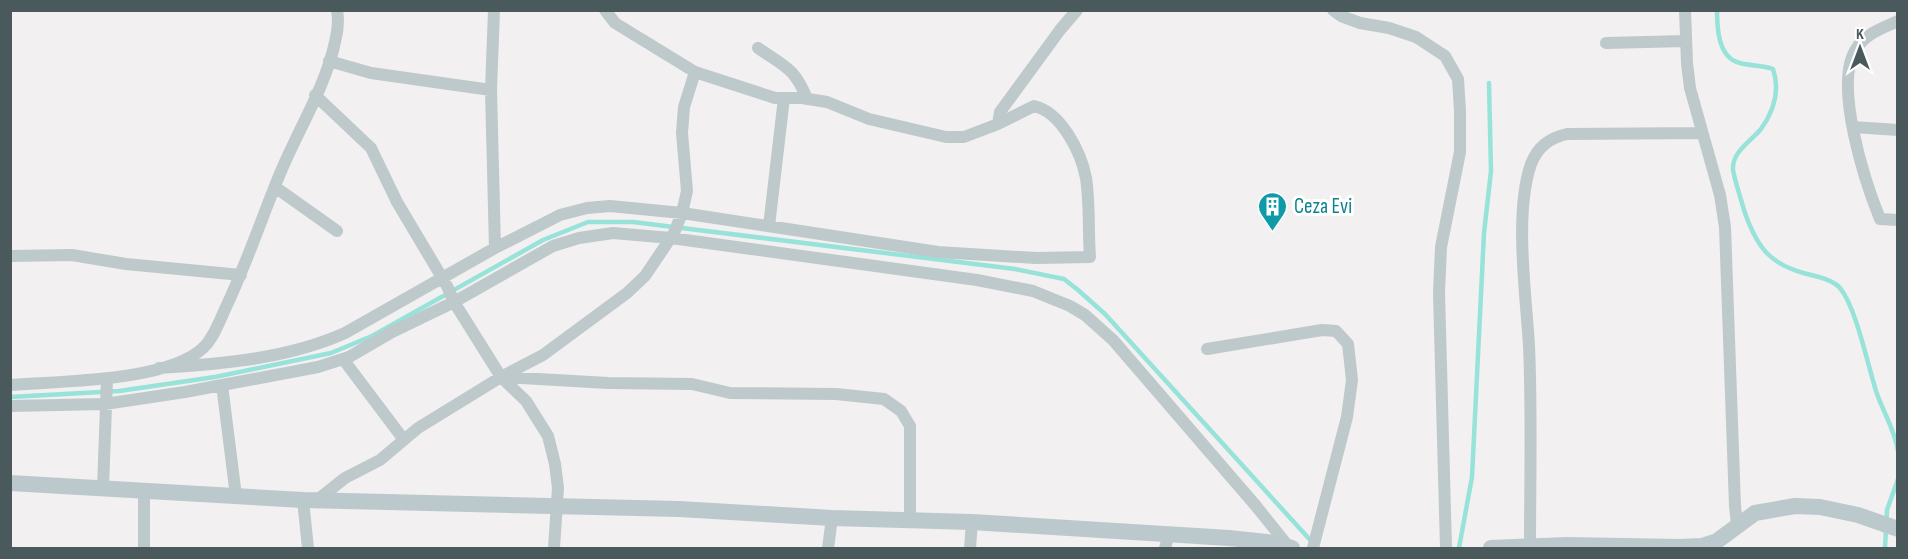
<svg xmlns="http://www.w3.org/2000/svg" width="1908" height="559" font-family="'Sofia Sans Condensed',sans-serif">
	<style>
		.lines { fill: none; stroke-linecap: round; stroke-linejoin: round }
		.stream { stroke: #97e2d9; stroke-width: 4.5 }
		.street { stroke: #bec9cb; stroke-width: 12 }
		.secondary { stroke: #bbc9cc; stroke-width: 16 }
		.labels { text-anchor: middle; stroke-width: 6; stroke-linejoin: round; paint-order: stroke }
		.culture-label { font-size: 21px; fill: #0d838f; stroke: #fff; text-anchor: start }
	</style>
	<rect width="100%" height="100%" fill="#f2f0f1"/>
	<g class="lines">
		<path class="stream" d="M 1717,10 C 1717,28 1718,58 1740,63 C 1751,66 1762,65 1773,69 C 1780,90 1774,111 1761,129 C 1751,141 1732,152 1733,169 C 1733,175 1743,206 1745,213 C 1758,250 1772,266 1811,275 C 1820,277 1834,281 1840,288 C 1856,307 1868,366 1876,391 C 1883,412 1895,430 1898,451
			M 10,397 L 119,391 L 215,377 L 331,353 L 372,336 L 543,240 L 588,222 L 633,222 L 1015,269 L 1064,279 L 1078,290 L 1105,314 L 1312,542
			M 1459,548 L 1472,477 L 1484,233 L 1491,171 L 1489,83
			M 1885,548 L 1887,510 L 1898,479"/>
		<path class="street" d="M 494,10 L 491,90 L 495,248
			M 605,10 L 615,23 L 695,72 L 775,98 L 802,98 L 827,102 L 869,119 L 946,137 L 964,137 L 998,124 L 1000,112 L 1060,30 L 1077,10
			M 1333,10 L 1341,16 L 1360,23 L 1389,28 L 1416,37 L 1445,56 L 1458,79 L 1460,111 L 1460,152 L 1441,247 L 1439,293 L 1446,548
			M 1685,10 L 1687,63 L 1690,88 L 1720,195 L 1725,227 L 1735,506 L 1737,525
			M 1898,21 C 1882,28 1865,34 1856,49 C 1833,84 1865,182 1880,219 L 1898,220
			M 1606,43 L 1686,41
			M 758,48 C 784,66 795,68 807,99
			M 329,61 L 371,73 L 491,90
			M 315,95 L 371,148 L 397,202 L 447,286 L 454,302 L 501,377 L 526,401 L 548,436 L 555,464 L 558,488 L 554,548
			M 1853,127 L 1898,130
			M 275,187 L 337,231
			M 769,226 L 784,98
			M 10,256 L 72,255 L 126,264 L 241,275
			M 1207,349 L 1322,330 L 1336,331 L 1348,344 L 1352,380 L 1347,417 L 1313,548
			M 343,359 L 404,440
			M 159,368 C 221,364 287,359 345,333 L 495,248 L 560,215 L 587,208 L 610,206 L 682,213 L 938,252 L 1036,258 L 1090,257 C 1088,232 1090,204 1086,178 C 1081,152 1061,112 1034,106 L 998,124
			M 503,377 L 608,383 L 692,384 L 730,393 L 836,394 L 884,399 L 901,411 L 910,426 L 910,520
			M 10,385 C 59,381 169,382 204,347 C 214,337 220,320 226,307 C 246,265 261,220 279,176 C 296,134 326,86 335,42 C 338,31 339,21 337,10
			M 222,385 L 236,496
			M 10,406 L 105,404 L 185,392 L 318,367 L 349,357 L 392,332 L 454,302 L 553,246 L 579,238 L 613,233 L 671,238 L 977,280 L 1033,291 L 1070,306 L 1085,315 L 1113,340 L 1256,506 L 1288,546
			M 103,488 L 107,379
			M 303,500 L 308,548
			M 316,501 L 345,478 L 380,460 L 418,428 L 501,377 L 543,355 L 627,293 L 645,276 L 674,233 L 682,213 L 687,191 L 682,133 L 684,107 L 695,72
			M 1530,546 C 1530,480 1532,412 1529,346 C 1526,294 1514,213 1531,164 C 1538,146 1550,138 1567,134 L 1702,133
			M 144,548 L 144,491
			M 828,548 L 832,518
			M 970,548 L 972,522
			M 1165,548 L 1169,534"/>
		<path class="secondary" d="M 10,483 L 303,500 L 679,509 L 832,518 L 972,522 L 1229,538 L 1277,543 L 1292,548
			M 1491,548 L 1567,545 L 1680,547 L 1702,546 L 1717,541 L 1755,513 L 1795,506 L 1820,507 L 1858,515 L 1898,529"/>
	</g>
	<defs>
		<symbol id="building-pin" viewBox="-11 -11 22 30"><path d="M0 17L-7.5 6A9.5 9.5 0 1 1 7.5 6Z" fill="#0f9aa8" stroke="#fff"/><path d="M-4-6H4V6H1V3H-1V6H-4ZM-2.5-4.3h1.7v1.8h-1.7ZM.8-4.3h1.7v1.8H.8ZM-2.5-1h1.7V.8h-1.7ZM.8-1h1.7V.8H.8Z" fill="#fff"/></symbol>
	</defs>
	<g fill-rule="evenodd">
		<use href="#building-pin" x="1256" y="190" width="33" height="45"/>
	</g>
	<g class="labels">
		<g class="culture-label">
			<text x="1294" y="213">Ceza Evi</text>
		</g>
	</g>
	<rect width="1908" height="559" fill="none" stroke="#4a595b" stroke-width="24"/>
	<g transform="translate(1860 48)" stroke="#ffffff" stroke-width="4.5" paint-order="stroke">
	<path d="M0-4.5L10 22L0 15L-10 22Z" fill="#4a595b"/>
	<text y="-9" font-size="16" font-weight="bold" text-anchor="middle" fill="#4a595b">K</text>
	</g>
</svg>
